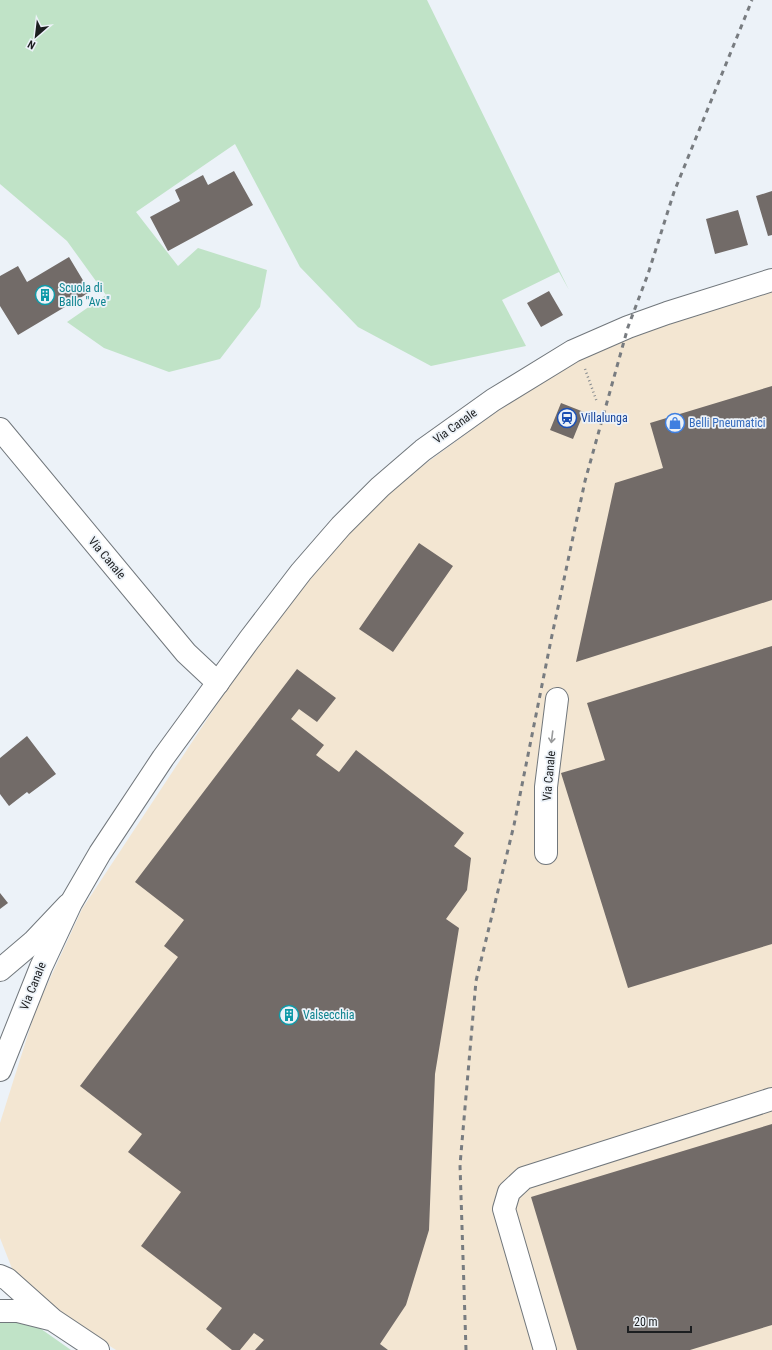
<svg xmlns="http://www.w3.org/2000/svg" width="772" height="1350" font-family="'Roboto Condensed',sans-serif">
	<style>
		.industrial { fill: #f3e6d2 }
		.green { fill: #c0e3c7 }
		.building { fill: #726b68 }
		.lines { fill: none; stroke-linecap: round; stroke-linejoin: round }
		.minor-casing { stroke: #71777c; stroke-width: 24 }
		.major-casing { stroke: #71777c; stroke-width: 24 }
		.path { stroke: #868a8e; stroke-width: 2.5; stroke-dasharray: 1 3; stroke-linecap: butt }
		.minor { stroke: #fff; stroke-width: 22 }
		.major { stroke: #fff; stroke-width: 22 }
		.rail { stroke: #787c80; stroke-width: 3; stroke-dasharray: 5 5; stroke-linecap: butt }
		.oneway { stroke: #999a9b }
		.labels { text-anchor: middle; stroke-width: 3.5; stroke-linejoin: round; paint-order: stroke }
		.culture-label { font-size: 12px; fill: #0d838f; stroke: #ecf2f8; text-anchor: start }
		.transit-label { font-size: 12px; fill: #164399; stroke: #ecf2f8; text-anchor: start }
		.shop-label { font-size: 12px; fill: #366cbe; stroke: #ecf2f8; text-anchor: start }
		.street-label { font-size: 12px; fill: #1c1e20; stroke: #ecf2f8 }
	</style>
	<rect width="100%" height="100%" fill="#ecf2f8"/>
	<path class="industrial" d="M 772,290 L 772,1350 L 116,1350 L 58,1312 L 13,1271 L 0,1238 L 0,1123 L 36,1009 L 82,909 L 227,689 L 309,577 L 381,496 L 499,410 L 565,364 L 663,323 Z"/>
	<path class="green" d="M 0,0 L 427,0 L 569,290 L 559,272 L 502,300 L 526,346 L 431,366 L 358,327 L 300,267 L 235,144 L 136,212 L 178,266 L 198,248 L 267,270 L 260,307 L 220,359 L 169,372 L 104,348 L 67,322 L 106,295 L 67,241 L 0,184 Z
		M 0,1320 L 34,1324 L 71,1350 L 0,1350 Z"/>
	<path class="building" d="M 234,171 L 253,205 L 168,251 L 150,217 L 180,201 L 175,190 L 203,175 L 208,185 Z
		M 772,191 L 772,235 L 768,236 L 756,196 Z
		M 738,210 L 748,245 L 715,254 L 706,219 Z
		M 69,257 L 90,292 L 18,335 L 0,306 L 0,276 L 18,266 L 27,282 Z
		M 549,291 L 563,315 L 541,327 L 527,303 Z
		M 772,386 L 772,600 L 576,662 L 615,483 L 663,468 L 650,423 Z
		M 561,403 L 584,412 L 573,439 L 550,430 Z
		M 419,543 L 453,566 L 393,652 L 359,629 Z
		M 772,646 L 772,944 L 628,988 L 561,773 L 605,760 L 587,703 Z
		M 297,669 L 336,698 L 317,722 L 299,709 L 291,719 L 324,745 L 316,755 L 339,772 L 356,750 L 464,833 L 454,846 L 471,858 L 467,890 L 446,919 L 459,928 L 435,1074 L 429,1230 L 406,1305 L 380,1344 L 388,1350 L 255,1350 L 264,1340 L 254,1333 L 240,1350 L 232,1350 L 206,1329 L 222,1308 L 141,1246 L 181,1192 L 128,1152 L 142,1134 L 80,1086 L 178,957 L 164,946 L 184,920 L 135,882 Z
		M 27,736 L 56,774 L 29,794 L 27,792 L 9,806 L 0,794 L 0,758 Z
		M 0,893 L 8,903 L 0,909 Z
		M 772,1124 L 772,1325 L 690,1350 L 577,1350 L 531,1197 Z"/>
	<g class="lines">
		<defs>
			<path id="minor" d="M 0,429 L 186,653 L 218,683
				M 546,853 L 546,787 L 557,699
				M 0,970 L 33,942 L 68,905
				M 545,1350 L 504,1209 L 509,1192 L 524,1178 L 772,1099"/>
			<path id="major" d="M 0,1070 L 41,967 L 71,903 L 100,853 L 163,758 L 249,640 L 301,572 L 341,526 L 380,487 L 423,450 L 493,400 L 573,351 L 628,327 L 667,313 L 772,280
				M 0,1276 L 7,1279 L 53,1320 L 98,1350
				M 0,1311 L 18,1311 L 50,1319"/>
		</defs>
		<use href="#minor" class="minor-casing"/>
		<use href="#major" class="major-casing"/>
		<path class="path" d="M 585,369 L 597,402"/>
		<use href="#minor" class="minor"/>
		<use href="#major" class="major"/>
		<path class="rail" d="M 466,1350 L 460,1165 L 476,981 L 514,825 L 551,640 L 585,481 L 628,327 L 648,274 L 674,192 L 752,0"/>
	</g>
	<defs><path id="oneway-shaft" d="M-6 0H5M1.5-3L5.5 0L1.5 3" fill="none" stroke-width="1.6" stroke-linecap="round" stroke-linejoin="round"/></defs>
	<use class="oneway" href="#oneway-shaft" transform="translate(552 737) rotate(97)"/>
	<defs>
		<symbol id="building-ring" viewBox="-11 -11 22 22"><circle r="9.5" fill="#ecf2f8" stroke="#0f9aa8" stroke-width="1.5"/><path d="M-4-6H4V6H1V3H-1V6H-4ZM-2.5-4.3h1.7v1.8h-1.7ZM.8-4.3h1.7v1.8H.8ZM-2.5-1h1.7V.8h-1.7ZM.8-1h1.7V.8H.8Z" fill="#0f9aa8"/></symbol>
		<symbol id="station-ring" viewBox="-11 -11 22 22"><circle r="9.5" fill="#ecf2f8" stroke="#1a4fb4" stroke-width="1.5"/><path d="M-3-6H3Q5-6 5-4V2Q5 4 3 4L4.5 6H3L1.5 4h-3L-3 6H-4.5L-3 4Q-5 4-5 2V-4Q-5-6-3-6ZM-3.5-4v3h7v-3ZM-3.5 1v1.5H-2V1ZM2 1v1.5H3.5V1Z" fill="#1a4fb4"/></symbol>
		<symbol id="shop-ring" viewBox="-11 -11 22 22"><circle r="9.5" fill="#ecf2f8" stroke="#3f7fe0" stroke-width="1.5"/><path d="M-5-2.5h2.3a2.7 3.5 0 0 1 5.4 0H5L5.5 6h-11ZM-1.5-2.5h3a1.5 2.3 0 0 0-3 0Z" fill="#3f7fe0"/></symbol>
	</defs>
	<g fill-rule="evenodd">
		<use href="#building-ring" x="34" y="284" width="22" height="22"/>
		<use href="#station-ring" x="556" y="407" width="22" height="22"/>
		<use href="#shop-ring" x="664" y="412" width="22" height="22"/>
		<use href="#building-ring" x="278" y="1004" width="22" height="22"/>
	</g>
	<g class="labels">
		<g class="culture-label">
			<text x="59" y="292">Scuola di<tspan x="59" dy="14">Ballo "Ave"</tspan></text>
			<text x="303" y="1019">Valsecchia</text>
		</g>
		<g class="transit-label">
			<text x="581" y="422">Villalunga</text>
		</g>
		<g class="shop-label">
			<text x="689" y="427">Belli Pneumatici</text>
		</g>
		<g class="street-label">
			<text transform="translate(455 426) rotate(-36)" y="4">Via Canale</text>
			<text transform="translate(107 558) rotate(50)" y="4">Via Canale</text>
			<text transform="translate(549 776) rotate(-85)" y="4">Via Canale</text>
			<text transform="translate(33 986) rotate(-68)" y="4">Via Canale</text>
		</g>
	</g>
	<g transform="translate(36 36) rotate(208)" stroke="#ecf2f8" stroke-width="3" paint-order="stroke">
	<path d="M0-3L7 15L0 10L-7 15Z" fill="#1c1e20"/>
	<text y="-6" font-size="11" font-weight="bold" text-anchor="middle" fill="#1c1e20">N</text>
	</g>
	<path d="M628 1326v6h63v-6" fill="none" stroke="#1c1e20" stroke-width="2"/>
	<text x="634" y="1326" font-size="12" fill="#1c1e20" stroke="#ecf2f8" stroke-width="3" paint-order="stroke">20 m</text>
</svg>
